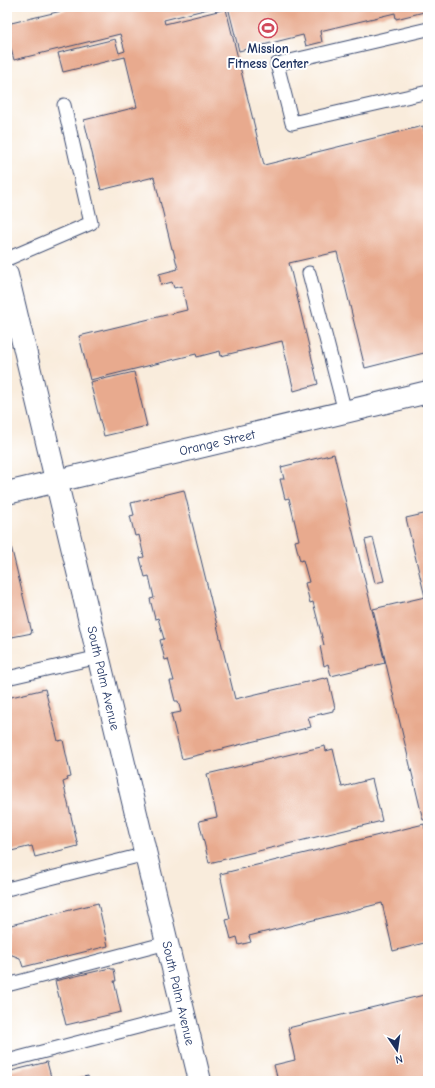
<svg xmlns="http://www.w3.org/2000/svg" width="435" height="1088" font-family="'Comic Neue',sans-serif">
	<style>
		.building { fill: #e8aa8e }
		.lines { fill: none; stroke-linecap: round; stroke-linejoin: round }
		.service-casing { stroke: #3c4b71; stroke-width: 15 }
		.minor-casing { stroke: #3c4b71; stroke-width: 24 }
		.tertiary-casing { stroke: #3c4b71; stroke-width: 24 }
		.service { stroke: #fff; stroke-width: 13 }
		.minor { stroke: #fff; stroke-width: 22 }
		.tertiary { stroke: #fff; stroke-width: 22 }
		.labels { text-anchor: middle; stroke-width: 4; stroke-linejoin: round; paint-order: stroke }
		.poi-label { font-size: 13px; font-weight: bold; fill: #1b2f5e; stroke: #fff }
		.street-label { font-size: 13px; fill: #1b2f5e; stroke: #fff }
	</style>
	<rect width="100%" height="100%" fill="#fff"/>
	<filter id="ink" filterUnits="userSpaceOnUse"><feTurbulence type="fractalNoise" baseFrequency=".025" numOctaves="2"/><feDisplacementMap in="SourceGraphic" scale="8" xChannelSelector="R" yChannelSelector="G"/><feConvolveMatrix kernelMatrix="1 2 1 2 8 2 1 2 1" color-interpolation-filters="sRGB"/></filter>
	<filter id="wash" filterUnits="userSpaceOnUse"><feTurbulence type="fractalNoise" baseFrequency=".012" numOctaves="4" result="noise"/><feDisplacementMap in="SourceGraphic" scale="16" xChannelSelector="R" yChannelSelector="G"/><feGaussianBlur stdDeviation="0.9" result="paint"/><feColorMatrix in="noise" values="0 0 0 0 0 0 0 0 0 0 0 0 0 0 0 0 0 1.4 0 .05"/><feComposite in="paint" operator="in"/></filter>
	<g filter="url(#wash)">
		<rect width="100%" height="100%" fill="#f9ecdc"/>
		<g id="blocks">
			<path class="building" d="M 78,7 L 216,7 L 164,20 L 165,24 L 226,9 L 264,165 L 423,126 L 428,147 L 428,211 L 424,212 L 428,226 L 428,352 L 365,368 L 337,252 L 289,263 L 318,384 L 294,391 L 282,341 L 221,356 L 220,351 L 197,357 L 196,354 L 90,380 L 79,336 L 187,310 L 182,286 L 174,288 L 172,282 L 161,285 L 159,274 L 178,269 L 173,249 L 172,249 L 154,177 L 101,190 L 84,120 L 137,107 L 125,57 L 63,72 L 58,53 L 115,39 L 119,53 L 125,51 L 120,34 L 14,60 L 7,34 L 7,24 Z
				M 228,7 L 428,7 L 428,11 L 396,19 L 395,13 L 320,31 L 322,42 L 306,46 L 303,35 L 239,51 Z
				M 134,372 L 147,426 L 104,436 L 90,382 Z
				M 334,454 L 385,663 L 331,676 L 328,664 L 324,666 L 320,646 L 324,645 L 313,602 L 310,603 L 305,583 L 309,582 L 303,560 L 300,561 L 295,541 L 299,540 L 289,498 L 285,499 L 280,479 L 284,479 L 281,467 Z
				M 184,490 L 235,699 L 324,678 L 325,679 L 328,678 L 335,708 L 333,709 L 333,711 L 308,717 L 311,727 L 182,759 L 171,714 L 181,712 L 178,701 L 175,701 L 170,681 L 174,681 L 168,659 L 165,660 L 160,640 L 164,639 L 158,618 L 155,619 L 150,599 L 154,598 L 149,576 L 145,577 L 140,558 L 144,557 L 139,535 L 135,536 L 130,516 L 134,515 L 131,503 Z
				M 428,513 L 428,819 L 423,820 L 373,609 L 425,597 L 406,518 Z
				M 373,538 L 384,581 L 375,583 L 365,540 Z
				M 10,542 L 32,633 L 7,638 L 7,543 Z
				M 45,689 L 58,741 L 63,740 L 71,777 L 67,778 L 68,780 L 63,782 L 78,846 L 35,857 L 32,846 L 7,852 L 7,698 Z
				M 325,746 L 326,751 L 333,749 L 342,787 L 372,779 L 382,821 L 209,863 L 199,821 L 217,817 L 207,774 Z
				M 424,824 L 425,829 L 428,828 L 428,942 L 393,951 L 382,903 L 249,936 L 251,942 L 239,945 L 237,937 L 231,939 L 226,920 L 230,919 L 220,874 Z
				M 98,903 L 108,946 L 23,967 L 20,958 L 7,953 L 7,926 Z
				M 110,968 L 111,969 L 114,969 L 116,981 L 114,981 L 121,1012 L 66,1025 L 55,981 Z
				M 428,994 L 428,1081 L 278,1081 L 274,1065 L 295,1060 L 288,1028 Z
				M 47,1062 L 52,1081 L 7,1081 L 7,1072 Z
				M 88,1076 L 89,1081 L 69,1081 L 69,1080 Z"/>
		</g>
	</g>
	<g filter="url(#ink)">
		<use href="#blocks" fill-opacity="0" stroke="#3c4b71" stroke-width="1"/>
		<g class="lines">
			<defs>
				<path id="service" d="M 428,29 L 277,64 L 292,123 L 428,92
					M 7,259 L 91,223 L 64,105
					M 309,273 L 345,412
					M 7,678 L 99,657
					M 7,889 L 146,854
					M 7,985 L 167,943
					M 7,1061 L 184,1015"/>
				<path id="minor" d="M 7,493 L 428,392"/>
				<path id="tertiary" d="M 7,275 L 200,1081"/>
			</defs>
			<use href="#service" class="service-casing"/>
			<use href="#minor" class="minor-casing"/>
			<use href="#tertiary" class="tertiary-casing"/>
			<use href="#service" class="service"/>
			<use href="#minor" class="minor"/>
			<use href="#tertiary" class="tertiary"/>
		</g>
	</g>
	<defs>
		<symbol id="stadium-ring" viewBox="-11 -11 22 22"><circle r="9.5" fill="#fff" stroke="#d1495b" stroke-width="1.5"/><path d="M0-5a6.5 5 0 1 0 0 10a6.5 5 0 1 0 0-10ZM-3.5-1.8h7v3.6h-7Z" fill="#d1495b"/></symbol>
	</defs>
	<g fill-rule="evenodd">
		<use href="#stadium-ring" x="257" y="17" width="22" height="22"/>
	</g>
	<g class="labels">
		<g class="poi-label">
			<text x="268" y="53">Mission<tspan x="268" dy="15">Fitness Center</tspan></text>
		</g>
		<g class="street-label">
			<text transform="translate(217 442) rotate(-13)" y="5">Orange Street</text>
			<text transform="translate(104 678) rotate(77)" y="5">South Palm Avenue</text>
			<text transform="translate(179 993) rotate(77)" y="5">South Palm Avenue</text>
		</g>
	</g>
	<rect width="435" height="1088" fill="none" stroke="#fff" stroke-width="24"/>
	<g transform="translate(397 1050) rotate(167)" stroke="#ffffff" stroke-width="3" paint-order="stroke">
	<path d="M0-3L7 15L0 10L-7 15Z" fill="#1b2f5e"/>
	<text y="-6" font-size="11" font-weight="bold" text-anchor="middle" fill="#1b2f5e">N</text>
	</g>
</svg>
